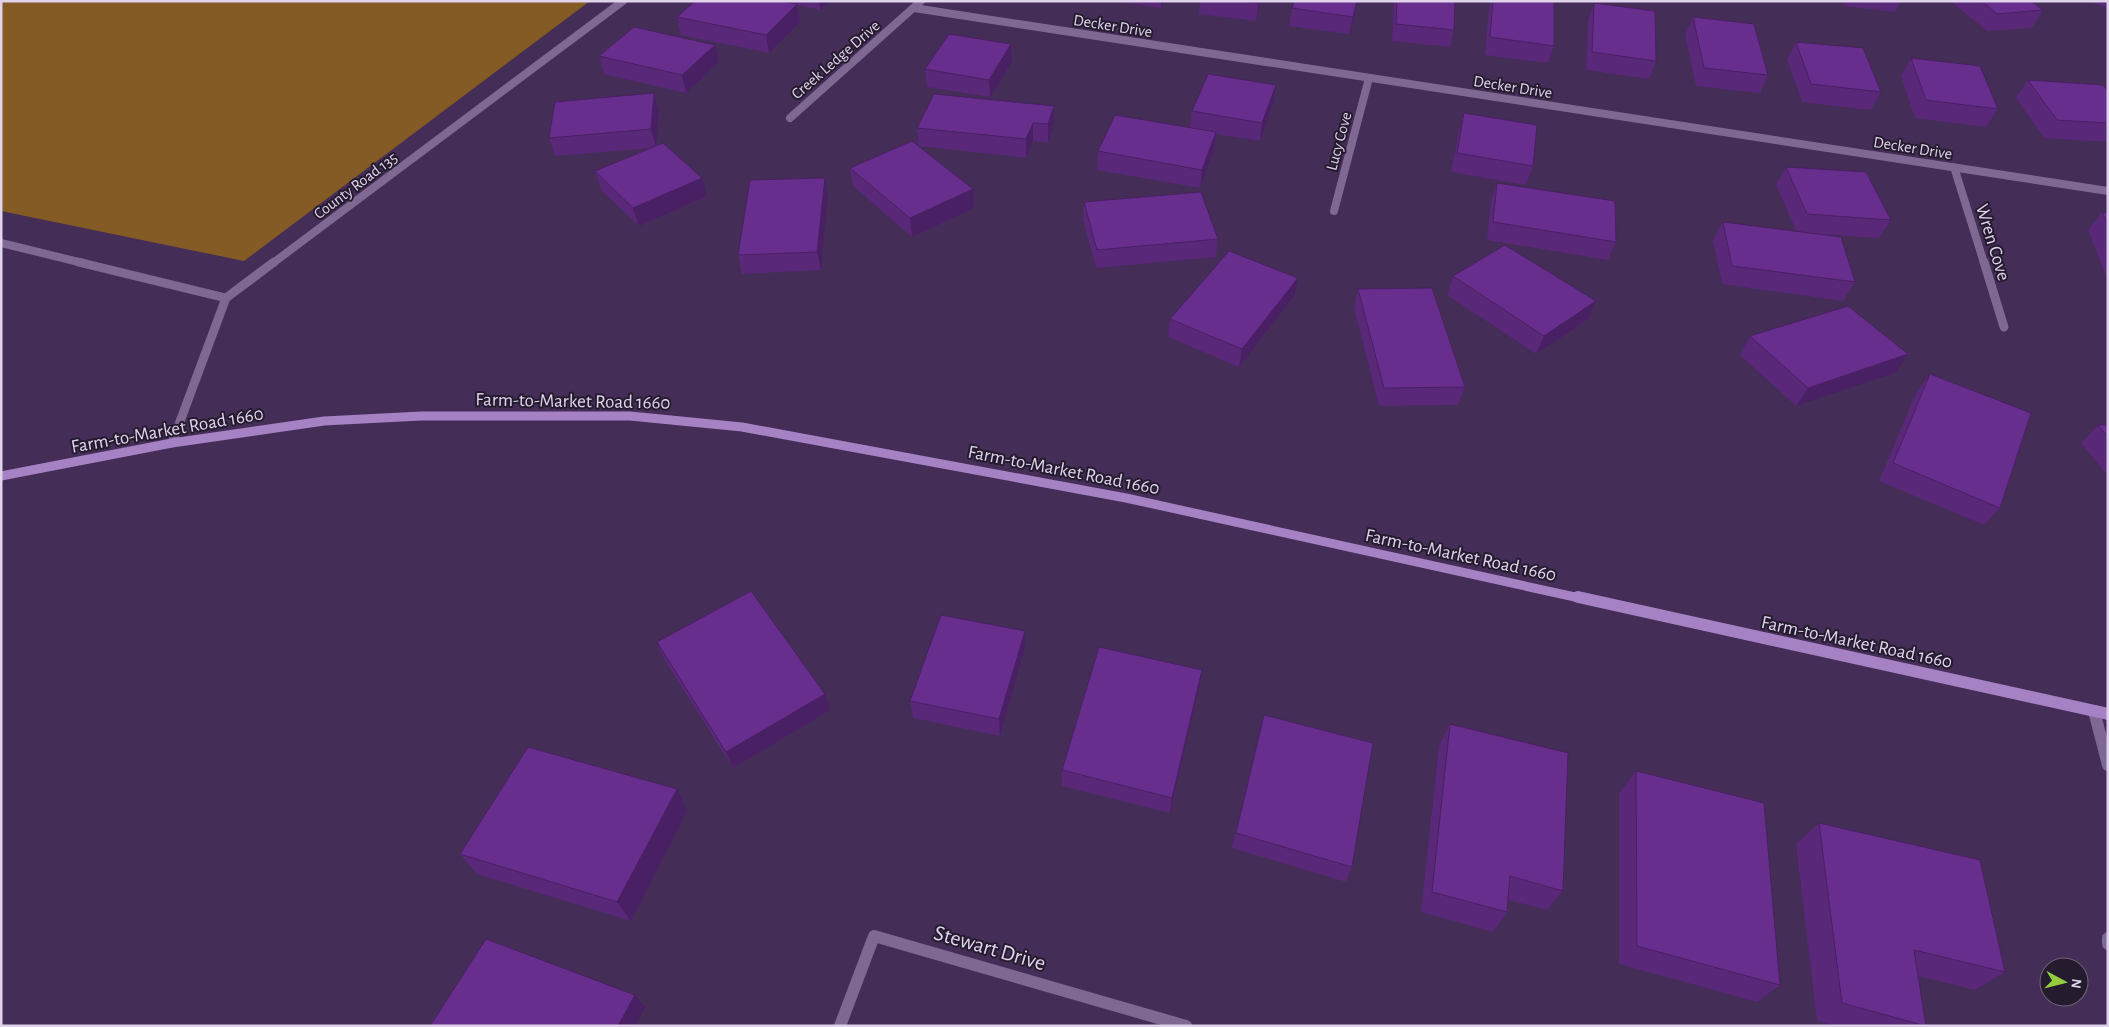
<svg xmlns="http://www.w3.org/2000/svg" width="2109" height="1027" font-family="'Alegreya Sans',sans-serif">
	<style>
		.green { fill: #845a25 }
		.lines { fill: none; stroke-linecap: round; stroke-linejoin: round }
		.service-far1 { stroke: #7f6892; stroke-width: 8 }
		.service { stroke: #7f6892; stroke-width: 9 }
		.minor-far2 { stroke: #7f6892; stroke-width: 8 }
		.minor-far1 { stroke: #7f6892; stroke-width: 9 }
		.minor { stroke: #7f6892; stroke-width: 12 }
		.secondary-far1 { stroke: #a681c4; stroke-width: 9 }
		.secondary { stroke: #a681c4; stroke-width: 12 }
		.wall { fill: #592879 }
		.shaded-wall { fill: #492063 }
		.building { fill: #682e8d; stroke: #492063 }
		.labels { text-anchor: middle; stroke-width: 4; stroke-linejoin: round; paint-order: stroke }
		.far-street-label { font-size: 16px; fill: #e0d3ec; stroke: #251b2e }
		.street-label { font-size: 19px; fill: #e0d3ec; stroke: #251b2e }
		.near-street-label { font-size: 22px; fill: #e0d3ec; stroke: #251b2e }
	</style>
	<rect width="100%" height="100%" fill="#442d56"/>
	<path class="green" d="M 1,1 L 590,1 L 244,261 L 1,211 Z"/>
	<g class="lines">
		<path class="service-far1" d="M 1,243 L 83,263"/>
		<path class="service" d="M 78,262 L 226,298"/>
		<path class="minor-far2" d="M 914,8 L 2108,191
			M 790,118 L 921,1
			M 1954,167 L 1984,263
			M 1334,211 L 1369,78
			M 273,263 L 623,1"/>
		<path class="minor-far1" d="M 1984,262 L 2004,327
			M 172,443 L 226,298 L 274,262"/>
		<path class="minor" d="M 2094,711 L 2108,765
			M 2108,938 L 2108,944
			M 840,1026 L 874,936 L 1186,1026"/>
		<path class="secondary-far1" d="M 1,476 L 172,443 L 324,421 L 421,416 L 630,416 L 742,427 L 1126,498 L 1584,599"/>
		<path class="secondary" d="M 1578,597 L 2108,714"/>
	</g>
	<path class="wall" d="M 695,1 L 831,1 L 820,10 L 797,5 L 800,22 L 769,53 L 681,35 L 677,17 Z
		M 1115,1 L 1164,1 L 1161,8 Z
		M 1200,1 L 1261,1 L 1256,21 L 1199,14 Z
		M 1359,1 L 1349,34 L 1289,26 L 1292,8 Z
		M 1394,1 L 1455,1 L 1454,30 L 1450,47 L 1392,41 Z
		M 1491,1 L 1554,1 L 1554,46 L 1548,63 L 1485,55 L 1489,10 Z
		M 1842,1 L 1901,1 L 1895,12 L 1844,6 Z
		M 1950,1 L 2031,1 L 2043,10 L 2032,28 L 1987,31 Z
		M 2087,1 L 2108,1 L 2108,8 Z
		M 1594,3 L 1656,61 L 1649,79 L 1586,70 L 1588,20 Z
		M 1693,17 L 1768,75 L 1760,93 L 1696,86 L 1685,35 Z
		M 1796,42 L 1881,92 L 1871,110 L 1802,102 L 1787,59 Z
		M 1011,44 L 1012,62 L 990,97 L 927,87 L 925,69 Z
		M 715,45 L 719,62 L 686,93 L 604,74 L 599,56 Z
		M 1911,58 L 1998,109 L 1986,127 L 1915,118 L 1901,76 Z
		M 2028,80 L 2108,91 L 2108,142 L 2044,138 L 2016,98 Z
		M 654,93 L 659,111 L 656,146 L 702,178 L 707,196 L 639,226 L 601,190 L 595,171 L 652,148 L 555,156 L 549,138 Z
		M 1273,103 L 1260,141 L 1216,134 L 1214,151 L 1200,188 L 1097,170 L 1098,151 L 1190,128 L 1192,111 Z
		M 1054,106 L 1054,124 L 1048,143 L 1033,141 L 1026,158 L 919,146 L 917,128 Z
		M 1464,113 L 1533,166 L 1526,185 L 1451,172 L 1459,131 Z
		M 1786,167 L 1891,220 L 1879,238 L 1805,233 L 1855,282 L 1843,301 L 1722,284 L 1713,240 L 1723,222 L 1797,232 L 1776,185 Z
		M 850,168 L 973,189 L 974,208 L 912,237 L 853,186 Z
		M 1497,183 L 1616,242 L 1608,260 L 1487,240 L 1491,201 Z
		M 828,196 L 821,270 L 742,274 L 738,255 Z
		M 1084,202 L 1218,239 L 1216,257 L 1096,268 L 1083,220 Z
		M 2102,212 L 2108,213 L 2108,278 L 2107,278 L 2088,230 Z
		M 1453,276 L 1588,319 L 1536,354 L 1447,295 Z
		M 1298,278 L 1294,296 L 1239,367 L 1168,337 L 1170,319 Z
		M 1358,289 L 1465,387 L 1458,405 L 1379,406 L 1354,308 Z
		M 1750,336 L 1895,373 L 1796,406 L 1740,355 Z
		M 1930,374 L 2000,508 L 1984,525 L 1879,481 L 1916,393 Z
		M 2098,425 L 2108,425 L 2108,476 L 2081,443 Z
		M 657,642 L 825,694 L 830,710 L 733,768 L 664,659 Z
		M 1025,648 L 1000,736 L 913,718 L 910,701 Z
		M 1202,670 L 1199,687 L 1170,813 L 1062,786 L 1062,770 Z
		M 1264,715 L 1352,867 L 1346,882 L 1232,848 Z
		M 1450,724 L 1563,891 L 1547,910 L 1508,900 L 1507,912 L 1493,932 L 1421,912 L 1439,746 Z
		M 1636,771 L 1780,985 L 1757,1002 L 1619,964 L 1619,793 Z
		M 687,811 L 631,921 L 477,874 L 460,854 Z
		M 1819,823 L 2005,972 L 1975,990 L 1918,976 L 1926,1026 L 1836,1026 L 1817,1021 L 1796,844 Z"/>
	<path class="shaded-wall" d="M 819,1 L 831,1 L 820,10 Z
		M 1161,1 L 1164,1 L 1161,8 Z
		M 1259,1 L 1261,1 L 1256,21 Z
		M 1357,1 L 1359,1 L 1349,34 L 1353,17 Z
		M 797,4 L 800,22 L 769,53 L 766,35 Z
		M 1011,44 L 1012,62 L 990,97 L 989,80 Z
		M 715,45 L 719,62 L 686,93 L 682,75 Z
		M 1276,85 L 1273,103 L 1260,141 L 1262,123 Z
		M 654,93 L 659,111 L 656,147 L 651,129 Z
		M 1054,106 L 1054,124 L 1048,143 L 1048,124 Z
		M 1033,123 L 1033,141 L 1026,158 L 1026,139 Z
		M 1216,132 L 1214,151 L 1200,188 L 1202,170 Z
		M 702,178 L 707,196 L 639,226 L 633,208 Z
		M 825,178 L 828,196 L 821,270 L 817,252 Z
		M 973,189 L 974,208 L 912,237 L 910,218 Z
		M 1298,278 L 1294,296 L 1239,367 L 1242,349 Z
		M 1596,301 L 1588,319 L 1536,354 L 1544,336 Z
		M 1908,354 L 1895,373 L 1796,406 L 1808,388 Z
		M 1025,631 L 1025,648 L 1000,736 L 999,719 Z
		M 1202,670 L 1199,687 L 1170,813 L 1172,798 Z
		M 825,694 L 830,710 L 733,768 L 726,752 Z
		M 677,789 L 687,811 L 631,921 L 617,902 Z
		M 635,995 L 645,1007 L 635,1026 L 618,1026 Z"/>
	<path class="building" d="M 695,1 L 781,1 L 797,4 L 766,35 L 677,17 Z
		M 1242,1 L 1259,1 L 1258,3 Z
		M 1294,1 L 1357,1 L 1353,17 L 1292,8 Z
		M 1397,1 L 1455,1 L 1454,30 L 1396,24 Z
		M 1493,1 L 1554,1 L 1554,46 L 1490,37 Z
		M 1982,1 L 2031,1 L 2043,10 L 1997,14 Z
		M 1594,3 L 1655,11 L 1656,61 L 1592,52 Z
		M 1693,17 L 1754,24 L 1768,75 L 1704,68 Z
		M 634,27 L 715,45 L 682,75 L 599,56 Z
		M 949,34 L 1011,44 L 989,80 L 925,69 Z
		M 1796,42 L 1863,48 L 1881,92 L 1811,84 Z
		M 1911,58 L 1980,66 L 1998,109 L 1926,100 Z
		M 1208,74 L 1276,85 L 1262,123 L 1192,111 Z
		M 2028,80 L 2103,85 L 2108,91 L 2108,123 L 2057,120 Z
		M 654,93 L 651,129 L 549,138 L 555,102 Z
		M 934,94 L 1054,106 L 1048,124 L 1033,123 L 1026,139 L 917,128 Z
		M 1464,113 L 1537,125 L 1533,166 L 1457,153 Z
		M 1115,115 L 1216,132 L 1202,170 L 1098,151 Z
		M 912,141 L 973,189 L 910,218 L 850,168 Z
		M 663,143 L 702,178 L 633,208 L 595,171 Z
		M 1786,167 L 1866,172 L 1891,220 L 1807,214 Z
		M 825,178 L 817,252 L 738,255 L 750,180 Z
		M 1497,183 L 1615,201 L 1616,242 L 1493,222 Z
		M 1201,192 L 1218,239 L 1097,250 L 1084,202 Z
		M 2102,212 L 2108,213 L 2108,225 Z
		M 1723,222 L 1841,237 L 1855,282 L 1732,266 Z
		M 1505,245 L 1596,301 L 1544,336 L 1453,276 Z
		M 1229,251 L 1298,278 L 1242,349 L 1170,319 Z
		M 1432,288 L 1465,387 L 1384,388 L 1358,289 Z
		M 1848,306 L 1908,354 L 1808,388 L 1750,336 Z
		M 1930,374 L 2031,413 L 2000,508 L 1893,463 Z
		M 2098,425 L 2108,425 L 2108,437 Z
		M 751,591 L 825,694 L 726,752 L 657,642 Z
		M 941,615 L 1025,631 L 999,719 L 910,701 Z
		M 1099,647 L 1202,670 L 1172,798 L 1062,770 Z
		M 1264,715 L 1373,743 L 1352,867 L 1236,833 Z
		M 1450,724 L 1568,753 L 1563,891 L 1510,876 L 1507,912 L 1432,892 Z
		M 528,747 L 677,789 L 617,902 L 460,854 Z
		M 1636,771 L 1764,803 L 1780,985 L 1637,946 Z
		M 1819,823 L 1980,860 L 2005,972 L 1914,950 L 1926,1026 L 1842,1003 Z
		M 486,939 L 635,995 L 618,1026 L 430,1026 Z"/>
	<g class="labels">
		<g class="far-street-label">
			<text transform="translate(1113 25) rotate(9)" y="6">Decker Drive</text>
			<text transform="translate(835 59) rotate(-41)" y="6">Creek Ledge Drive</text>
			<text transform="translate(1513 86) rotate(9)" y="6">Decker Drive</text>
			<text transform="translate(1338 141) rotate(-75)" y="6">Lucy Cove</text>
			<text transform="translate(1913 147) rotate(9)" y="6">Decker Drive</text>
			<text transform="translate(355 185) rotate(-37)" y="6">County Road 135</text>
		</g>
		<g class="street-label">
			<text transform="translate(1994 242) rotate(73)" y="7">Wren Cove</text>
			<text transform="translate(573 400) rotate(1)" y="7">Farm-to-Market Road 1660</text>
			<text transform="translate(167 429) rotate(-10)" y="7">Farm-to-Market Road 1660</text>
			<text transform="translate(1064 469) rotate(11)" y="7">Farm-to-Market Road 1660</text>
			<text transform="translate(1461 554) rotate(12)" y="7">Farm-to-Market Road 1660</text>
			<text transform="translate(1857 641) rotate(12)" y="7">Farm-to-Market Road 1660</text>
		</g>
		<g class="near-street-label">
			<text transform="translate(990 947) rotate(16)" y="8">Stewart Drive</text>
		</g>
	</g>
	<rect width="2109" height="1027" fill="none" stroke="#e0d3ec" stroke-width="5"/>
	<g transform="translate(2064 982) rotate(97)"><circle r="24" fill="#251b2e" stroke="#70657a"/>
	<path d="M0-4L9 19L0 12L-9 19Z" fill="#93cd3e"/>
	<text y="-8" font-size="14" font-weight="bold" text-anchor="middle" fill="#e0d3ec">N</text>
	</g>
</svg>
